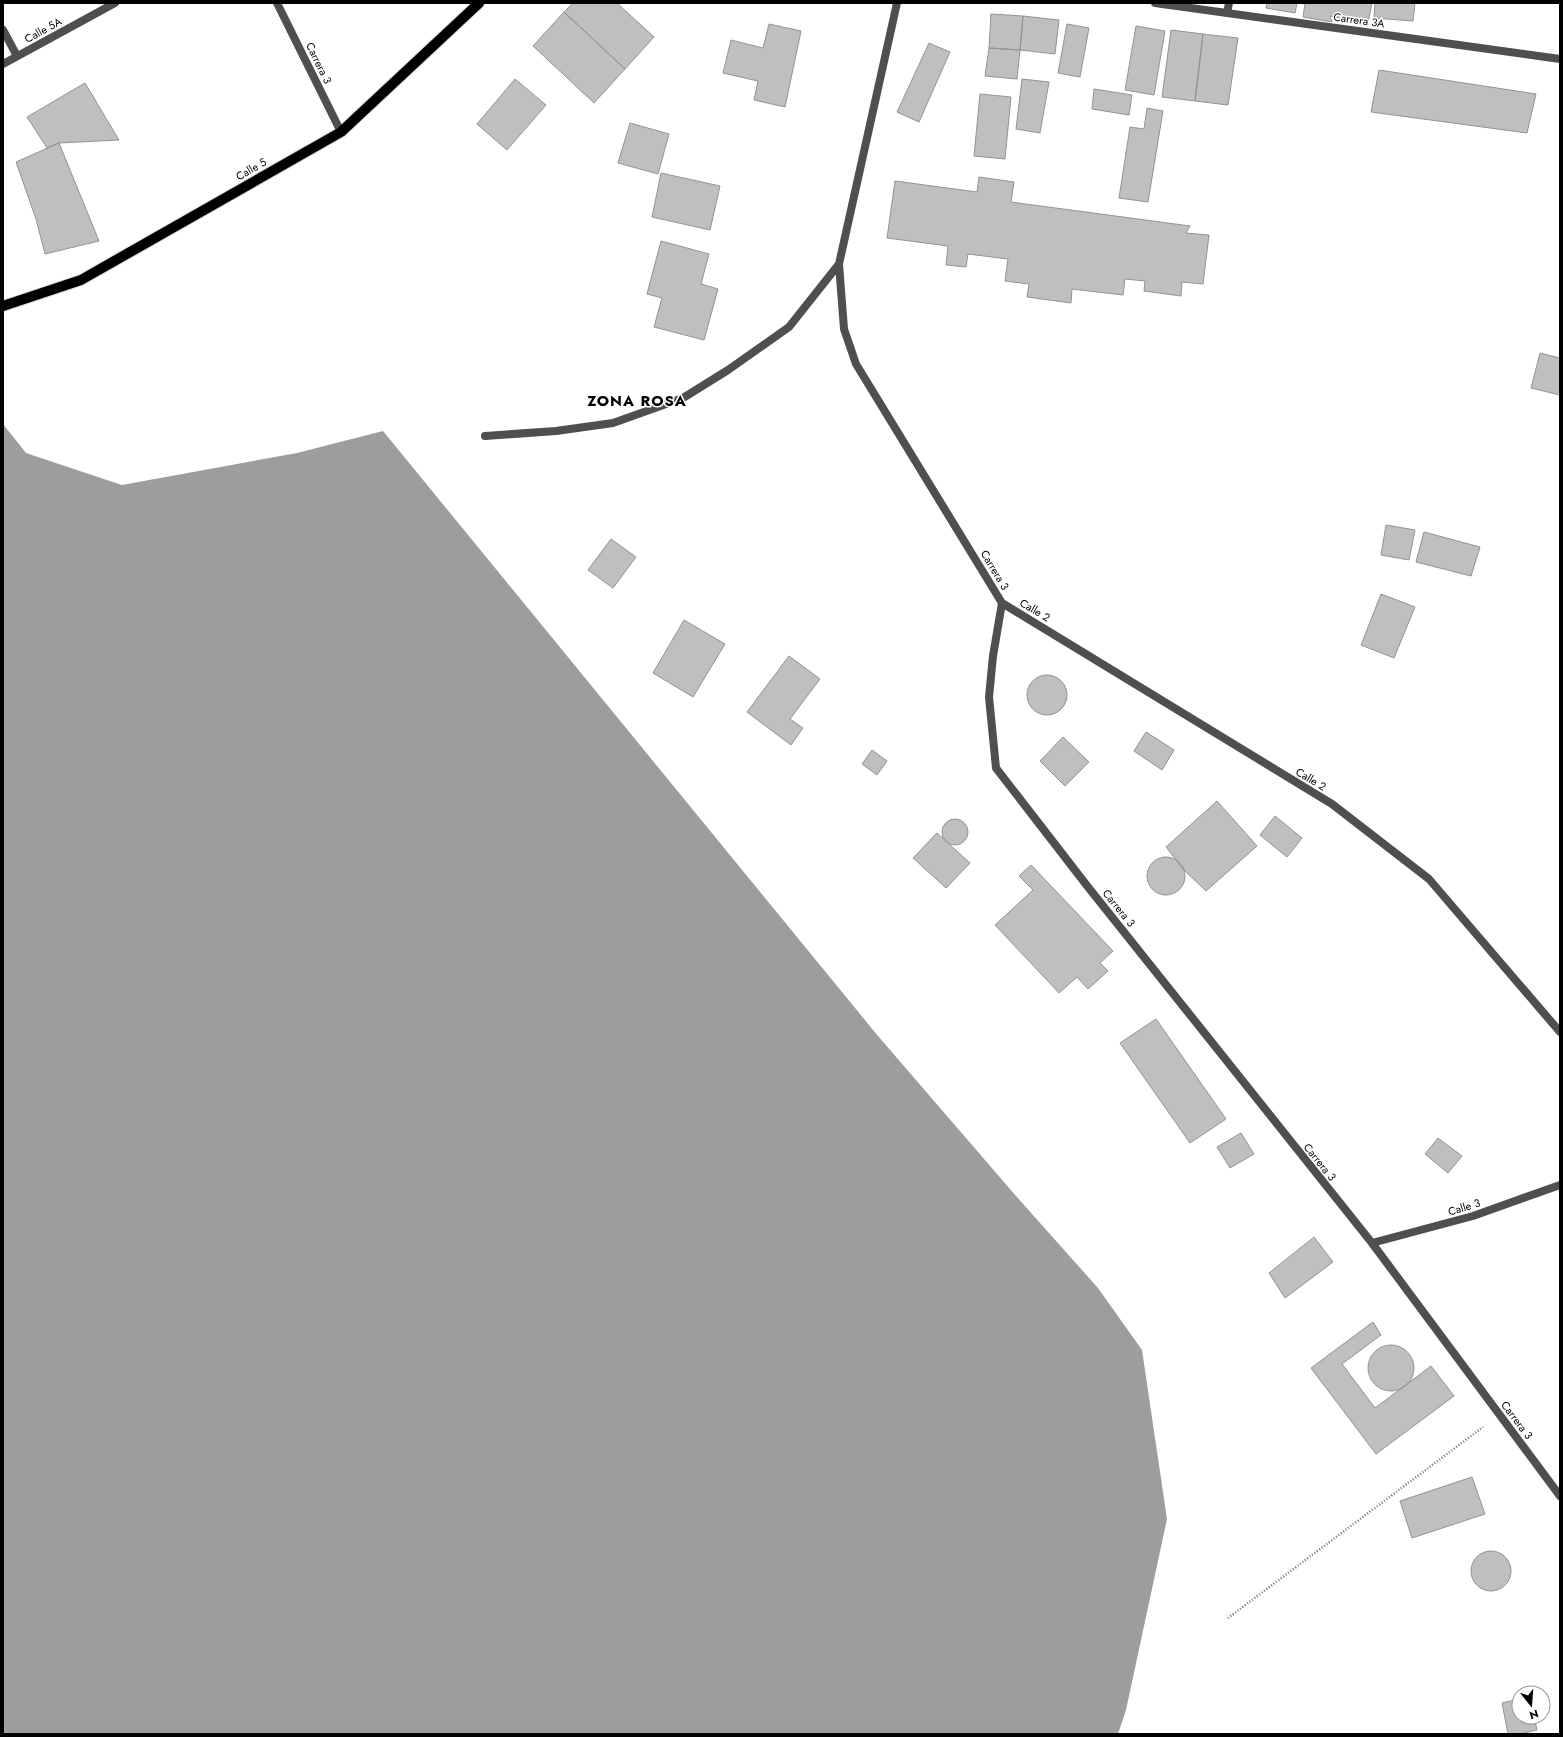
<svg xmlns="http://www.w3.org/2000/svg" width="1563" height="1737" font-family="Jost,sans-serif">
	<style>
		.water { fill: #9d9d9d }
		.building { fill: #bfbfbf; stroke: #939393 }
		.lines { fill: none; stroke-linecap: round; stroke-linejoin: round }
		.primary-casing { stroke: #dbdbdb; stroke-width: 12 }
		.path { stroke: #717171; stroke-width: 2.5; stroke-dasharray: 1 2; stroke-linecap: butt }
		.street { stroke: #4f4f4f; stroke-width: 8 }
		.primary { stroke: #000; stroke-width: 10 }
		.labels { text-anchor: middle; stroke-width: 3; stroke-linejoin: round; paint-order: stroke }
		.street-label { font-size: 11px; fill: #000; stroke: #fff }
		.district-label { font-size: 15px; font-weight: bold; letter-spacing: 1px; fill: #000; stroke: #fff }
	</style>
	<rect width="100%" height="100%" fill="#fff"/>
	<path class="water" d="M 3,424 L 26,453 L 122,485 L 297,453 L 383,431 L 878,1036 L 1016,1196 L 1098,1288 L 1142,1350 L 1167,1519 L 1126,1710 L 1118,1734 L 3,1734 Z"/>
	<path class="building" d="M 573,3 L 617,3 L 654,37 L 625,69 L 564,12 Z
		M 1267,3 L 1372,3 L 1368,23 L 1330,16 L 1332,22 L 1303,17 L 1305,4 L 1297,3 L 1295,13 L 1266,8 Z
		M 1375,3 L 1415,3 L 1413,21 L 1374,18 Z
		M 564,12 L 625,69 L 594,103 L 533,46 Z
		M 991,14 L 1023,16 L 1020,50 L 989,48 Z
		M 1023,16 L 1059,20 L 1055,54 L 1020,50 Z
		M 769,24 L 801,31 L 785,107 L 754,100 L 758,81 L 723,73 L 731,40 L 763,48 Z
		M 1067,24 L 1089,28 L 1080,77 L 1058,73 Z
		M 1136,26 L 1165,31 L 1154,95 L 1125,90 Z
		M 1171,30 L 1203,34 L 1195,101 L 1162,97 Z
		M 1203,34 L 1238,38 L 1228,105 L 1195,101 Z
		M 929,43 L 950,52 L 919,122 L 897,112 Z
		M 989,48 L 1020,50 L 1017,79 L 985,76 Z
		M 1379,70 L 1536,94 L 1527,133 L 1371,112 Z
		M 515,79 L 546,105 L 507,150 L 477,124 Z
		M 1022,79 L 1049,82 L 1040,133 L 1016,129 Z
		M 85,83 L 119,140 L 59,143 L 47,148 L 27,117 Z
		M 1094,89 L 1132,95 L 1129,115 L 1092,109 Z
		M 980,94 L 1011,97 L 1005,159 L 974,156 Z
		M 1147,108 L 1163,111 L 1148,202 L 1119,198 L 1130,127 L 1144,129 Z
		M 630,123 L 669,134 L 658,174 L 618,163 Z
		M 59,143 L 99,241 L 45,254 L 36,219 L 16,162 Z
		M 661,173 L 720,186 L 710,230 L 652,217 Z
		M 979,177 L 1014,182 L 1011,202 L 1190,226 L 1186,233 L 1209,235 L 1203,284 L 1182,282 L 1181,296 L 1144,291 L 1145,281 L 1125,279 L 1123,295 L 1072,289 L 1071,303 L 1027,297 L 1029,284 L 1005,281 L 1008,259 L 968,254 L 966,267 L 946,265 L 948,246 L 887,238 L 895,181 L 977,192 Z
		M 661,241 L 709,254 L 701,284 L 718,289 L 704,340 L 654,327 L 662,298 L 647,294 Z
		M 1540,353 L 1560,358 L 1560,395 L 1531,388 Z
		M 1386,525 L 1415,530 L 1409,560 L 1381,555 Z
		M 1424,532 L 1480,547 L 1471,576 L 1416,562 Z
		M 611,539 L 636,557 L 613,588 L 588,570 Z
		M 1381,594 L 1415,607 L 1394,658 L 1361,645 Z
		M 684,620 L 725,644 L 693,697 L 653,673 Z
		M 789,656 L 820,679 L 790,719 L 803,728 L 791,745 L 747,712 Z
		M1027 695a20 20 0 1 1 40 0a20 20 0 1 1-40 0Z
		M 1146,732 L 1174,750 L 1162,770 L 1134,751 Z
		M 1063,737 L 1089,762 L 1065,786 L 1040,761 Z
		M 872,750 L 887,761 L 877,775 L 862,764 Z
		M 1217,801 L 1257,846 L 1206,891 L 1184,870 L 1166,847 Z
		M 1275,816 L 1302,838 L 1287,857 L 1260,835 Z
		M942 832a13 13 0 1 1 26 0a13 13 0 1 1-26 0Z
		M 937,833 L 970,863 L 946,888 L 913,858 Z
		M1147 876a19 19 0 1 1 38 0a19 19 0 1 1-38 0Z
		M 1031,865 L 1113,951 L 1100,963 L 1108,971 L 1088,989 L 1077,977 L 1059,993 L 995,925 L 1033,890 L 1019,876 Z
		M 1156,1019 L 1226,1119 L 1190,1143 L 1120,1043 Z
		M 1241,1133 L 1254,1154 L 1230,1168 L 1217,1147 Z
		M 1438,1138 L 1462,1156 L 1448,1173 L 1425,1154 Z
		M 1314,1237 L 1333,1262 L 1285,1298 L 1269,1273 Z
		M 1373,1322 L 1381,1335 L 1342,1364 L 1375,1408 L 1431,1366 L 1454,1396 L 1376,1454 L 1311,1368 Z
		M1368 1368a23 23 0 1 1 46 0a23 23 0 1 1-46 0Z
		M 1472,1477 L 1485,1514 L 1412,1538 L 1400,1501 Z
		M1471 1571a20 20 0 1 1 40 0a20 20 0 1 1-40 0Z
		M 1519,1699 L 1519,1717 L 1534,1717 L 1537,1730 L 1520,1734 L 1508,1734 L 1502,1703 Z"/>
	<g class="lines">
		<defs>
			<path id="primary" d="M 3,306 L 81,280 L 341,132 L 479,3"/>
		</defs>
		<use href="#primary" class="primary-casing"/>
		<path class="path" d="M 1228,1618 L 1483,1427"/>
		<path class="street" d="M 277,3 L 341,132
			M 1155,3 L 1560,59
			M 1227,13 L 1229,3
			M 3,30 L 17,56
			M 3,64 L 115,3
			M 839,264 L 844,329 L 856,364 L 1002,603 L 993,656 L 989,697 L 996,768 L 1088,887 L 1372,1243 L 1560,1496
			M 485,436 L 556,431 L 613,423 L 683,398 L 728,370 L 789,327 L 839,264 L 897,3
			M 1002,603 L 1332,804 L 1429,879 L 1560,1032
			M 1372,1243 L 1473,1216 L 1560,1185"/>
		<use href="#primary" class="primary"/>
	</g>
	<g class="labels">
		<g class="street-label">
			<text transform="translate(1359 20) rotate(8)" y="4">Carrera 3A</text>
			<text transform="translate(43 30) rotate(-29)" y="4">Calle 5A</text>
			<text transform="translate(319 63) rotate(64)" y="4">Carrera 3</text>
			<text transform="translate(251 169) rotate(-30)" y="4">Calle 5</text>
			<text transform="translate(995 570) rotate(59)" y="4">Carrera 3</text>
			<text transform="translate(1035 610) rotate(31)" y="4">Calle 2</text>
			<text transform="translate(1311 779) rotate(31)" y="4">Calle 2</text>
			<text transform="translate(1119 908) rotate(51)" y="4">Carrera 3</text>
			<text transform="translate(1320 1162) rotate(51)" y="4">Carrera 3</text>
			<text transform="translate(1464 1207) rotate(-17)" y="4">Calle 3</text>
			<text transform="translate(1517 1420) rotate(53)" y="4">Carrera 3</text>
		</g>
		<g class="district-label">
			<text x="637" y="406">ZONA ROSA</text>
		</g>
	</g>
	<rect width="1563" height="1737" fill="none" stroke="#000000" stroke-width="8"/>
	<g transform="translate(1531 1705) rotate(163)"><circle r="19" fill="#ffffff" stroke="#999999"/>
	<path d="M0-3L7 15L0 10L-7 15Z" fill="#000000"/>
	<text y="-6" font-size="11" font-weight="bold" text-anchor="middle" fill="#000000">N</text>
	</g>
</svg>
